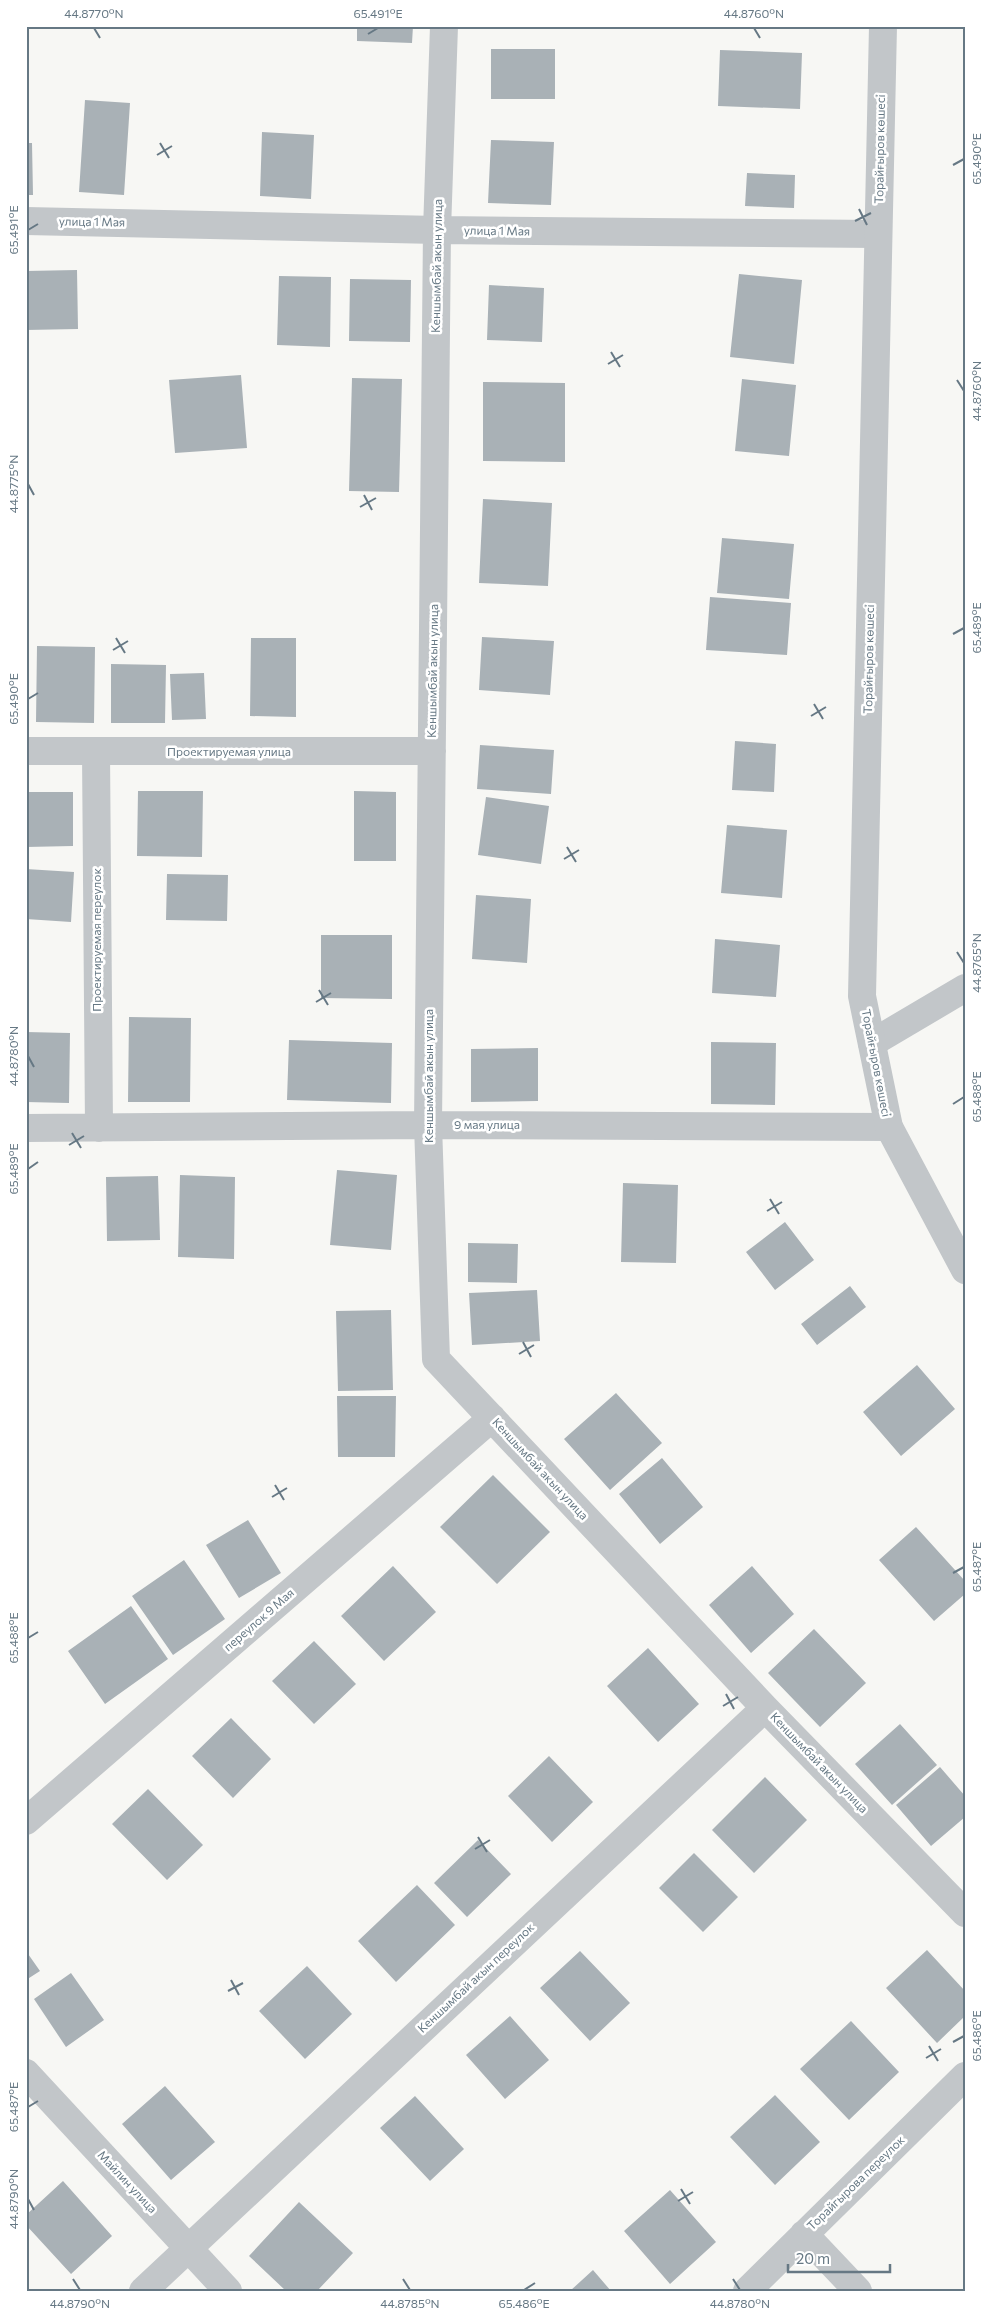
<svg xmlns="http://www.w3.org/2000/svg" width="991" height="2317" font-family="Commissioner,sans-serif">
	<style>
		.building { fill: #a9b1b6 }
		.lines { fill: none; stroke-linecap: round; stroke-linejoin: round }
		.minor { stroke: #c2c6c9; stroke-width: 28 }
		.tertiary { stroke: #c2c6c9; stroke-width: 28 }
		.ticks { fill: none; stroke: #667884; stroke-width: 2 }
		.labels { text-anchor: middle; stroke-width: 5; stroke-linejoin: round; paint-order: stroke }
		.street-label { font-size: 12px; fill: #667884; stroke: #fff }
		.neatline { fill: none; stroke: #667884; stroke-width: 2 }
		.ticks-label { font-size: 12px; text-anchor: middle; fill: #667884 }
	</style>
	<rect width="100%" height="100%" fill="#f7f7f4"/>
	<path class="building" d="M 357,26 L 413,26 L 412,43 L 357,41 Z
		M 491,49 L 555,49 L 555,99 L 491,99 Z
		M 720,50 L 802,53 L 800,109 L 718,106 Z
		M 85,100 L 130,103 L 124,195 L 79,192 Z
		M 262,132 L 314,135 L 311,199 L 260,196 Z
		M 491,140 L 554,142 L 551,205 L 488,203 Z
		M 26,143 L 32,143 L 33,195 L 26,195 Z
		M 747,173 L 795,175 L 794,208 L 745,206 Z
		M 77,270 L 78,329 L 26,330 L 26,271 Z
		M 739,274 L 802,280 L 794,364 L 730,357 Z
		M 279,276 L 331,277 L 330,347 L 277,345 Z
		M 350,279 L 411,280 L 410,342 L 349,341 Z
		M 489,285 L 544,288 L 542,342 L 487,340 Z
		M 241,375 L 247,448 L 175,453 L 169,380 Z
		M 352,378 L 402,379 L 399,492 L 349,491 Z
		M 742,379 L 796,385 L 789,456 L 735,451 Z
		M 483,382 L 565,383 L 565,462 L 483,461 Z
		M 483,499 L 552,503 L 548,586 L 479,583 Z
		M 722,538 L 794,544 L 789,599 L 717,593 Z
		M 710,597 L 791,603 L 787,655 L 706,650 Z
		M 482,637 L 554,641 L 550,695 L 479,690 Z
		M 251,638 L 296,638 L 296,717 L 250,716 Z
		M 37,646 L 95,647 L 94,723 L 36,722 Z
		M 111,664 L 166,665 L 165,723 L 111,723 Z
		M 204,673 L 206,719 L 172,720 L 170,674 Z
		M 735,741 L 776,744 L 774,792 L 732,790 Z
		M 480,745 L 554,750 L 551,794 L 477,789 Z
		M 138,791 L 203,791 L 202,857 L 137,856 Z
		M 354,791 L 396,792 L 396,861 L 354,861 Z
		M 26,792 L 73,792 L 73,846 L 26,847 Z
		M 486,797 L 549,806 L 541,864 L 478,855 Z
		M 727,825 L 787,830 L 782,898 L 721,893 Z
		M 26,869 L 74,872 L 71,922 L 26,919 Z
		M 167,874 L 228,875 L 227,921 L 166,920 Z
		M 476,895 L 531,899 L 527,963 L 472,959 Z
		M 321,935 L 392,935 L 392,999 L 321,998 Z
		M 715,939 L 780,945 L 776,997 L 712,993 Z
		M 129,1017 L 191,1018 L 190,1102 L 128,1102 Z
		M 26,1032 L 70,1033 L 69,1103 L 26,1102 Z
		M 289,1040 L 392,1043 L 391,1103 L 287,1100 Z
		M 711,1042 L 776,1043 L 775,1105 L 711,1104 Z
		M 538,1048 L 538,1101 L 471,1102 L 471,1049 Z
		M 337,1170 L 397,1175 L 391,1250 L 330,1245 Z
		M 180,1175 L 235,1177 L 234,1259 L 178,1257 Z
		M 158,1176 L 160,1240 L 107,1241 L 106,1177 Z
		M 623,1183 L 678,1185 L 676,1263 L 621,1262 Z
		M 785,1222 L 814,1260 L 775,1290 L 746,1252 Z
		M 468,1243 L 518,1244 L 517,1283 L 468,1282 Z
		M 850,1286 L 866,1307 L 817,1345 L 801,1324 Z
		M 537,1290 L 540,1341 L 472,1345 L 469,1293 Z
		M 391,1310 L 393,1390 L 338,1391 L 336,1311 Z
		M 917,1365 L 955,1409 L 901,1456 L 863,1412 Z
		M 616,1393 L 662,1443 L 610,1490 L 564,1439 Z
		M 337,1396 L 396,1396 L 395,1457 L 338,1457 Z
		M 662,1458 L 703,1507 L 660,1544 L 619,1494 Z
		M 493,1475 L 550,1532 L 497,1584 L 440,1527 Z
		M 248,1520 L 281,1573 L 239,1598 L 206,1545 Z
		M 916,1527 L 965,1581 L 965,1594 L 934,1621 L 879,1560 Z
		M 184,1560 L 225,1619 L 173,1655 L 132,1596 Z
		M 393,1566 L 436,1612 L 384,1661 L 341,1616 Z
		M 752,1566 L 794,1614 L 751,1653 L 709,1605 Z
		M 131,1606 L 168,1659 L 105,1704 L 68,1651 Z
		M 814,1629 L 866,1683 L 820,1727 L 768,1673 Z
		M 314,1641 L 356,1684 L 314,1724 L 272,1681 Z
		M 648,1648 L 699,1704 L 658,1742 L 607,1686 Z
		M 231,1718 L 271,1759 L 233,1798 L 192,1756 Z
		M 900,1724 L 937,1765 L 892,1805 L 855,1764 Z
		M 549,1756 L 593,1802 L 552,1842 L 508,1796 Z
		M 940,1767 L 965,1796 L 965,1817 L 931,1846 L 896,1805 Z
		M 765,1777 L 807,1820 L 754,1873 L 712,1830 Z
		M 148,1789 L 203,1845 L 167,1880 L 112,1824 Z
		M 478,1840 L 511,1874 L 467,1917 L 434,1883 Z
		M 694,1853 L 738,1897 L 703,1932 L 659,1888 Z
		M 417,1885 L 455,1925 L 396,1982 L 358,1941 Z
		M 927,1950 L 965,1991 L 965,2016 L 937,2043 L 886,1988 Z
		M 26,1951 L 40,1971 L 26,1980 Z
		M 580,1951 L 630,2003 L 590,2041 L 540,1988 Z
		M 307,1966 L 352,2014 L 305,2059 L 259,2011 Z
		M 71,1973 L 104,2020 L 66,2047 L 34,1999 Z
		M 510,2016 L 549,2060 L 505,2099 L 466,2055 Z
		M 851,2021 L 899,2072 L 849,2120 L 800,2069 Z
		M 165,2086 L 215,2142 L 171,2180 L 122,2124 Z
		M 775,2095 L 820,2142 L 775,2185 L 730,2137 Z
		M 415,2096 L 464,2149 L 430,2181 L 380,2128 Z
		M 63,2181 L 112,2236 L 71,2274 L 26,2225 L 26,2215 Z
		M 670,2190 L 716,2242 L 670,2284 L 624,2231 Z
		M 299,2202 L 353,2253 L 317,2291 L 286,2291 L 249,2256 Z
		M 593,2270 L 611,2291 L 570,2291 Z"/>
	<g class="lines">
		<path class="minor" d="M 444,26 L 437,230 L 428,1125 L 436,1359 L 765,1708 L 965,1913
			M 26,221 L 437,230 L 878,234
			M 26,751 L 432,751
			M 96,752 L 99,1128
			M 872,1043 L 965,988
			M 26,1128 L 428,1125 L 889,1127
			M 26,1821 L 492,1418
			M 26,2073 L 228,2291
			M 804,2234 L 858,2291
			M 143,2291 L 765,1708
			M 747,2291 L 965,2076"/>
		<path class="tertiary" d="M 883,26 L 862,996 L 889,1127 L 965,1270"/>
	</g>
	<path class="ticks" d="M 94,28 L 100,38M 754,28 L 760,38M 368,34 L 378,28M 160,143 L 169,158M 157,155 L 172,146M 953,165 L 964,159M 859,209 L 867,225M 855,221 L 871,213M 28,230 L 38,224M 611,352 L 620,367M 608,364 L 623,355M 957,380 L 964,391M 28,484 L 34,495M 364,495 L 372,510M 360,507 L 376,498M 953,634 L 964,628M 116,638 L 125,653M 113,650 L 128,641M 28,699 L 38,693M 814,704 L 823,719M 811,716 L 826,707M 567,847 L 576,862M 564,859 L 579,850M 957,952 L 964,963M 319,990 L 328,1005M 316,1002 L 331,993M 28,1056 L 34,1067M 953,1104 L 964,1097M 72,1133 L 81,1148M 69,1145 L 84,1136M 28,1169 L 38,1162M 770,1199 L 779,1214M 767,1211 L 782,1202M 523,1342 L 531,1357M 519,1354 L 534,1345M 275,1485 L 284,1500M 272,1497 L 287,1488M 953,1573 L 964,1567M 28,1638 L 38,1632M 726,1694 L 734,1709M 723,1706 L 738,1697M 478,1837 L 487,1852M 475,1849 L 490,1840M 231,1980 L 239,1995M 228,1991 L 243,1983M 953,2042 L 964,2036M 929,2046 L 938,2061M 926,2058 L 941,2049M 28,2107 L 38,2101M 681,2189 L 690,2204M 28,2199 L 34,2210M 678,2201 L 693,2192M 73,2279 L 80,2290M 403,2279 L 410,2290M 733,2279 L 740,2290M 524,2290 L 535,2283"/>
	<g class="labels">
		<g class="street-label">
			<text transform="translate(880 149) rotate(-89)" y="4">Торайғыров көшесі</text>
			<text transform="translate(92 222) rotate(1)" y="4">улица 1 Мая</text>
			<text transform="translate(497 231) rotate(1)" y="4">улица 1 Мая</text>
			<text transform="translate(437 266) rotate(-89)" y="4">Кеншымбай акын улица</text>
			<text transform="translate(869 659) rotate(-89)" y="4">Торайғыров көшесі</text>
			<text transform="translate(433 671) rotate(-89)" y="4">Кеншымбай акын улица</text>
			<text x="229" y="756">Проектируемая улица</text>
			<text transform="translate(97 940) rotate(-90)" y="4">Проектируемая переулок</text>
			<text transform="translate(876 1063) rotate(79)" y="4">Торайғыров көшесі</text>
			<text transform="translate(429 1076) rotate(-90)" y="4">Кеншымбай акын улица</text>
			<text x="487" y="1129">9 мая улица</text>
			<text transform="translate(540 1469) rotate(47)" y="4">Кеншымбай акын улица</text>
			<text transform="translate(259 1620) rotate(-41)" y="4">переулок 9 Мая</text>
			<text transform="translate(819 1763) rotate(46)" y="4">Кеншымбай акын улица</text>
			<text transform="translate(476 1978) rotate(-43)" y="4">Кеншымбай акын переулок</text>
			<text transform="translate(127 2182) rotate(47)" y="4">Майлин улица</text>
			<text transform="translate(856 2183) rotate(-44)" y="4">Торайгырова переулок</text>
		</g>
	</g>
	<rect width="991" height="2317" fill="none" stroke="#ffffff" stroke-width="55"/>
	<path d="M788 2264v8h102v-8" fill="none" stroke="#667884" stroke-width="2.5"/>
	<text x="796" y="2264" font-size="15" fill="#667884" stroke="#ffffff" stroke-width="4" paint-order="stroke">20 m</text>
	<rect x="28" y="28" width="936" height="2262" class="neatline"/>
	<g class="ticks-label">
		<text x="94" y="18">44.8770°N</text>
		<text x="378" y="18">65.491°E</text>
		<text x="754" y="18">44.8760°N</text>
		<text transform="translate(977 159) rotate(-90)" y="4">65.490°E</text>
		<text transform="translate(14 230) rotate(-90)" y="4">65.491°E</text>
		<text transform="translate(977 391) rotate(-90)" y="4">44.8760°N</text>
		<text transform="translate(14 484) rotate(-90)" y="4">44.8775°N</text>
		<text transform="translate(977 628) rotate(-90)" y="4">65.489°E</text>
		<text transform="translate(14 699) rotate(-90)" y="4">65.490°E</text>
		<text transform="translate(977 963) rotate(-90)" y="4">44.8765°N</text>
		<text transform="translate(14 1056) rotate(-90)" y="4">44.8780°N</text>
		<text transform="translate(977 1097) rotate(-90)" y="4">65.488°E</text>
		<text transform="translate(14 1169) rotate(-90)" y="4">65.489°E</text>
		<text transform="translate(977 1567) rotate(-90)" y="4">65.487°E</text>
		<text transform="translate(14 1638) rotate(-90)" y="4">65.488°E</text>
		<text transform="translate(977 2036) rotate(-90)" y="4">65.486°E</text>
		<text transform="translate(14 2107) rotate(-90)" y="4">65.487°E</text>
		<text transform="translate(14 2199) rotate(-90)" y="4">44.8790°N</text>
		<text x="80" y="2308">44.8790°N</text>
		<text x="410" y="2308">44.8785°N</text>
		<text x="524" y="2308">65.486°E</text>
		<text x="740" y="2308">44.8780°N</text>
	</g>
</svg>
